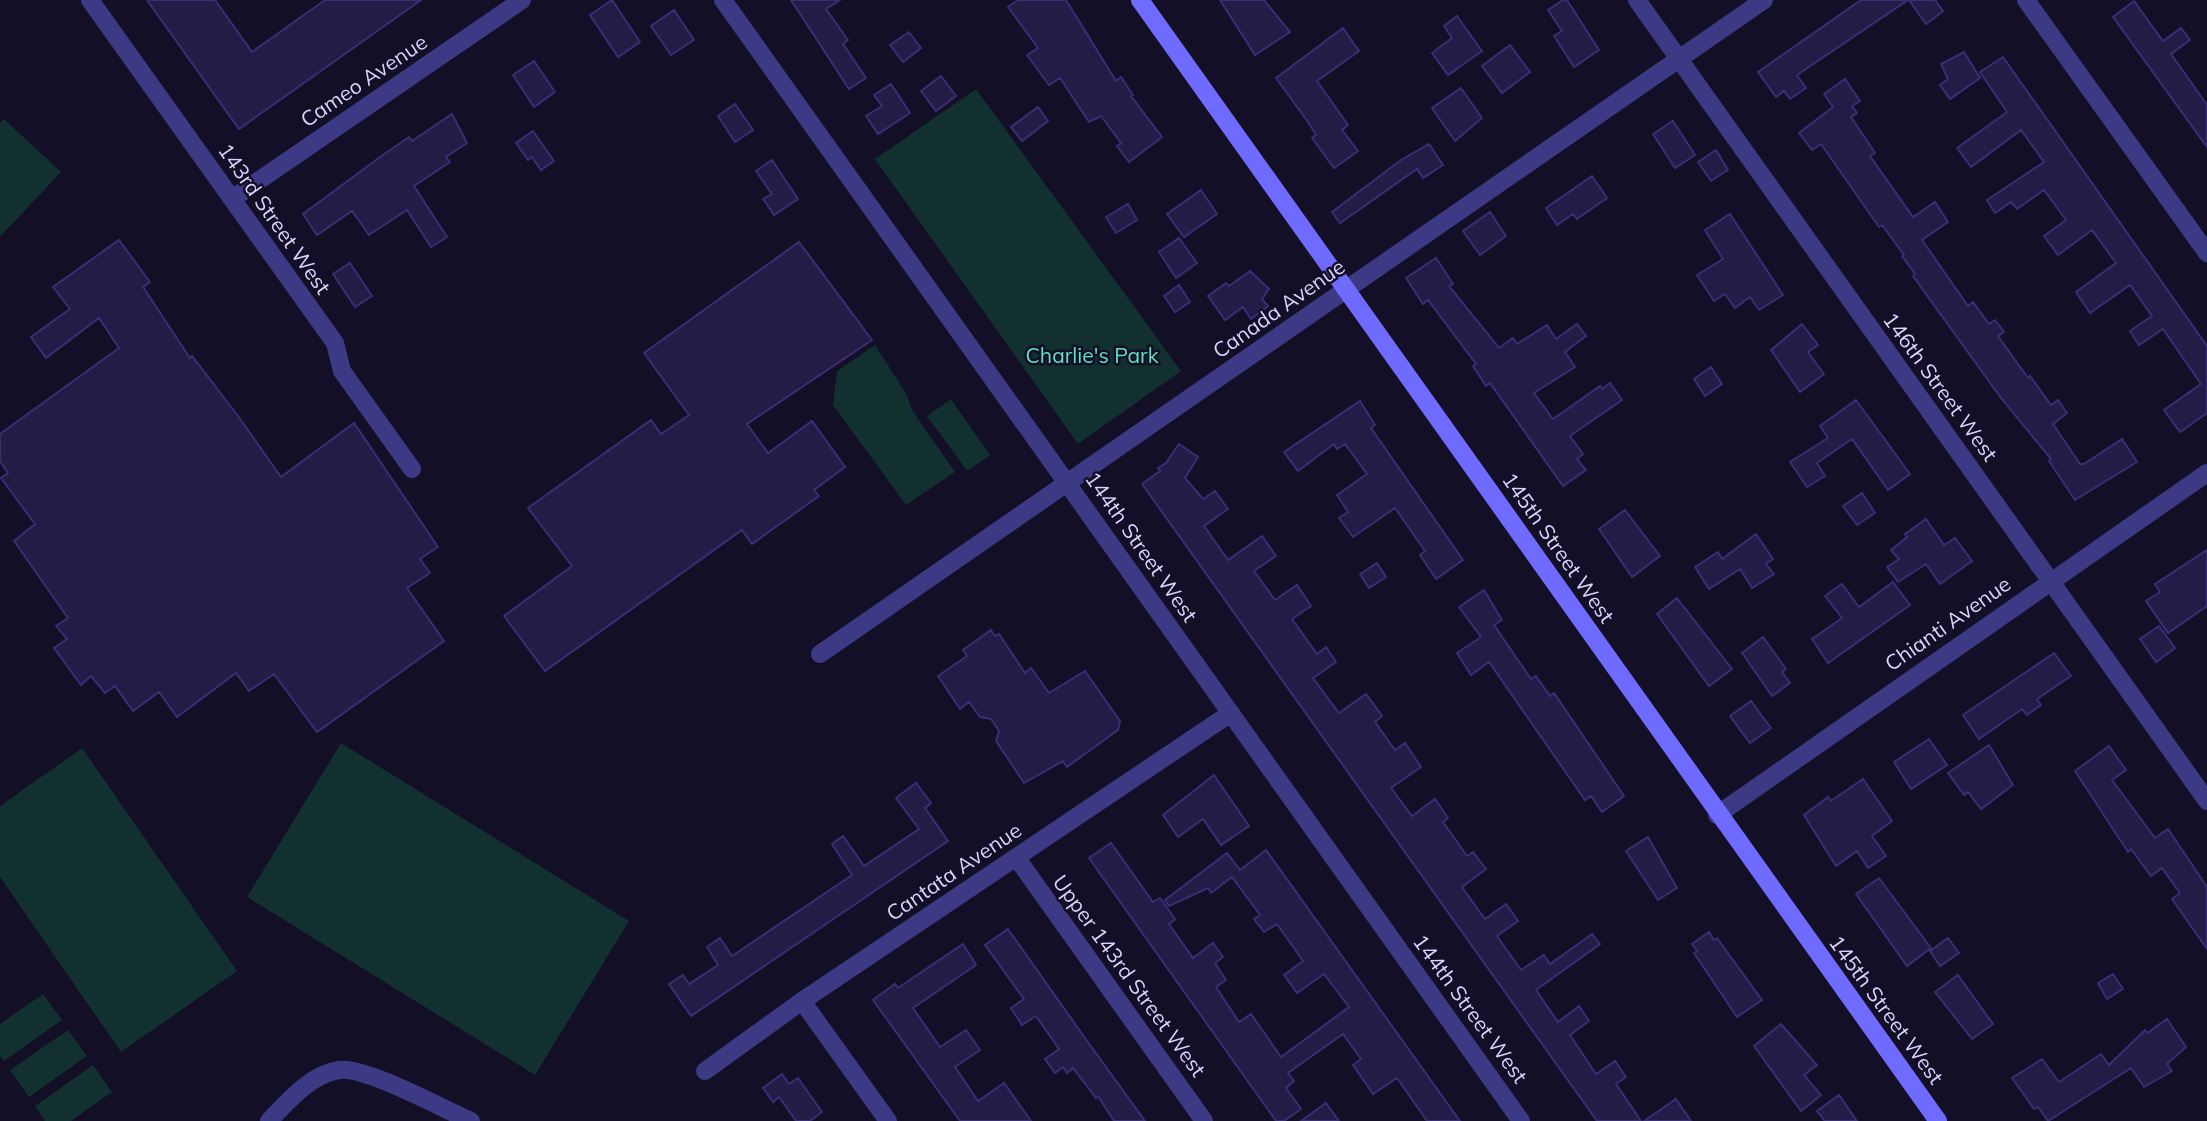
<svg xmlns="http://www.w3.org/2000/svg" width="2207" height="1121" font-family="Mulish,sans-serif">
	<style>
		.green { fill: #12302f }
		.building { fill: #241b47; stroke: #3b2d73; stroke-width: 2 }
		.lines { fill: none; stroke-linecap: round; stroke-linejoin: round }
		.street { stroke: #3d3a85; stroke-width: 18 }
		.secondary { stroke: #6f6bff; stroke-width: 18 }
		.labels { text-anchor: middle; stroke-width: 5; stroke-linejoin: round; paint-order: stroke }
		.street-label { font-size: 21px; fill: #d9d4ff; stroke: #130f26 }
		.park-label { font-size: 21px; fill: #5fe0c0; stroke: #130f26 }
	</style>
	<rect width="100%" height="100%" fill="#130f26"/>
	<path class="green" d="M 976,89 L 1181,371 L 1078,444 L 875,159 Z
		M 4,119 L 61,172 L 0,237 L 0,123 Z
		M 875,345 L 907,395 L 912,410 L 955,472 L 906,505 L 833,405 L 837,371 Z
		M 951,399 L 990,455 L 967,471 L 927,416 Z
		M 341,743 L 629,921 L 535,1075 L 247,897 Z
		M 82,748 L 237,971 L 121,1052 L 0,877 L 0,806 Z
		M 43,994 L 62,1020 L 4,1061 L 0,1056 L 0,1024 Z
		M 68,1030 L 87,1056 L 29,1097 L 10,1070 Z
		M 93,1065 L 112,1092 L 71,1121 L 45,1121 L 35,1106 Z"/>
	<path class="building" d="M 147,0 L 215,0 L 252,52 L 325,0 L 421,0 L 239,129 Z
		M 612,0 L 640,42 L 618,57 L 590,15 Z
		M 791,0 L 840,0 L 826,9 L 848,40 L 843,44 L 866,78 L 849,89 Z
		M 1018,0 L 1066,0 L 1116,81 L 1121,77 L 1133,95 L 1131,96 L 1162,137 L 1129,162 L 1117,146 L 1121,143 L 1101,116 L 1089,122 L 1060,78 L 1049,85 L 1027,55 L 1038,48 L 1008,7 Z
		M 1220,0 L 1264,0 L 1290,32 L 1255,55 Z
		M 1563,0 L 1567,0 L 1599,50 L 1574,67 L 1554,36 L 1562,31 L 1548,10 Z
		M 1861,0 L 1908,0 L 1797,75 L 1806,88 L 1790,99 L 1784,91 L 1776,97 L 1758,72 Z
		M 1909,0 L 1935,0 L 1943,11 L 1926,24 Z
		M 2134,1 L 2163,41 L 2181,28 L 2190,40 L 2171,54 L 2207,105 L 2207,147 L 2113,17 Z
		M 674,10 L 694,40 L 671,55 L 651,26 Z
		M 1457,16 L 1482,51 L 1448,75 L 1432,53 L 1452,38 L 1444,26 Z
		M 1343,28 L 1359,51 L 1317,81 L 1348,125 L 1342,130 L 1358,151 L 1334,168 L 1312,138 L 1316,135 L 1308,122 L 1276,78 Z
		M 909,32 L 921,48 L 903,62 L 890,45 Z
		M 1510,45 L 1530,72 L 1502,93 L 1482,66 Z
		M 1964,52 L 1980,78 L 1950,99 L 1940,85 L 1948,79 L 1941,64 Z
		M 2003,57 L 2207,346 L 2207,413 L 2180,432 L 2164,410 L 2201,384 L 2163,329 L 2139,345 L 2130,331 L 2152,316 L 2130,285 L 2090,313 L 2076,292 L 2116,263 L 2092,230 L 2058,255 L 2044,236 L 2066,220 L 2044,190 L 2017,209 L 2011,202 L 1995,213 L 1987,200 L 2044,162 L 2021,130 L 1971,167 L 1957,148 L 2007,112 L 1980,72 Z
		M 534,61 L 555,92 L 534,107 L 513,75 Z
		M 941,76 L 956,96 L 936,111 L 921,91 Z
		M 1845,79 L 1860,101 L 1852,106 L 1857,113 L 1851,117 L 1875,153 L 1870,156 L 1913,217 L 1935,202 L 1948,222 L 1922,240 L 1968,306 L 1973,302 L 1989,324 L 1995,320 L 2004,332 L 1998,336 L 2028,378 L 2030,376 L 2051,405 L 2058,400 L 2067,413 L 2053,424 L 2080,464 L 2084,464 L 2122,439 L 2137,462 L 2075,500 L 2049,461 L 2051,459 L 2001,398 L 1913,276 L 1915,274 L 1902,256 L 1904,255 L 1882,225 L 1879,227 L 1821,144 L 1812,150 L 1799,133 L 1833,107 L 1824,94 Z
		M 891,84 L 910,113 L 878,134 L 866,116 L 882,106 L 874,95 Z
		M 1461,88 L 1482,118 L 1455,141 L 1432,108 Z
		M 735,104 L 753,130 L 735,142 L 718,116 Z
		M 1038,107 L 1048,121 L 1022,141 L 1011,127 Z
		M 452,114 L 467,143 L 446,157 L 450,162 L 414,186 L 447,237 L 431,247 L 407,210 L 369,235 L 352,211 L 317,235 L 303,214 L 380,157 L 409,137 L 412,141 Z
		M 1673,121 L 1695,155 L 1675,168 L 1653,134 Z
		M 533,131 L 554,161 L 541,170 L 532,157 L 528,160 L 516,143 Z
		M 1429,144 L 1443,165 L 1423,178 L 1417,169 L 1340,223 L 1332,212 L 1401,160 Z
		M 1716,150 L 1728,170 L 1711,181 L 1698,162 Z
		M 772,160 L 798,199 L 774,215 L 763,199 L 772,194 L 756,171 Z
		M 1592,176 L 1607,198 L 1577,219 L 1573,214 L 1557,225 L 1546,208 Z
		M 1201,190 L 1217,214 L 1184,237 L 1167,214 Z
		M 1128,204 L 1137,220 L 1116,233 L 1106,217 Z
		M 1490,212 L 1506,236 L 1480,255 L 1463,231 Z
		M 1730,214 L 1783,295 L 1759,310 L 1750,297 L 1735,308 L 1725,294 L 1714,301 L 1697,275 L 1723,259 L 1705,230 Z
		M 1179,238 L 1197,263 L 1176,278 L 1159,252 Z
		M 119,240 L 150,282 L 143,287 L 190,358 L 192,356 L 238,416 L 281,477 L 354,423 L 438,547 L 420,559 L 430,573 L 407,588 L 444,641 L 317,732 L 274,674 L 249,691 L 236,673 L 177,717 L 159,692 L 133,711 L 115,686 L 105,693 L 91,676 L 81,685 L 54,648 L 67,639 L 56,626 L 68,618 L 14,541 L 35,524 L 1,478 L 8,473 L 0,461 L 0,434 L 119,348 L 99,318 L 46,358 L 31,337 L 70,309 L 53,287 Z
		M 799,242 L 872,340 L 747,424 L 768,453 L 812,421 L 845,467 L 814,490 L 819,496 L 752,544 L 742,530 L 545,671 L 504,616 L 572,566 L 528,508 L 651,420 L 661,434 L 689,415 L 644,353 Z
		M 1436,258 L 1453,284 L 1449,286 L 1499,348 L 1513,338 L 1517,344 L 1547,325 L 1556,339 L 1577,324 L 1586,336 L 1565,352 L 1575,367 L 1534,393 L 1553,419 L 1600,386 L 1602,389 L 1610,383 L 1622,400 L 1570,436 L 1583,454 L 1577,459 L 1586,470 L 1563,486 L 1490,383 L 1486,386 L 1473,366 L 1476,364 L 1428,300 L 1423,304 L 1406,278 Z
		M 350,263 L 372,296 L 355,307 L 333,274 Z
		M 1250,271 L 1269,289 L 1262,299 L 1268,306 L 1251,319 L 1243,307 L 1225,320 L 1208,296 L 1226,283 L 1229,286 Z
		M 1179,285 L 1190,302 L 1175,312 L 1164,296 Z
		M 1802,324 L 1818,345 L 1808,352 L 1824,374 L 1800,392 L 1771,350 Z
		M 1711,367 L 1722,384 L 1705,396 L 1694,379 Z
		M 1856,400 L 1910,474 L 1888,490 L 1852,439 L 1817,463 L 1825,476 L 1807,487 L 1790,462 L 1828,438 L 1820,426 Z
		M 1360,401 L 1375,425 L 1371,428 L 1463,560 L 1436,579 L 1420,555 L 1425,551 L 1395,508 L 1353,537 L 1339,518 L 1348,512 L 1337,495 L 1367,474 L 1345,444 L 1337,449 L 1334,444 L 1298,471 L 1284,452 Z
		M 1179,444 L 1198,457 L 1185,478 L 1203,499 L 1215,491 L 1228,509 L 1204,526 L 1228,560 L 1262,536 L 1276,556 L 1254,571 L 1275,600 L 1297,585 L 1311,606 L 1292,619 L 1317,654 L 1326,647 L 1336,662 L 1313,678 L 1339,713 L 1366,694 L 1382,716 L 1375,722 L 1395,750 L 1405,743 L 1421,767 L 1391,788 L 1412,816 L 1435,799 L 1448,818 L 1443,822 L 1467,856 L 1473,852 L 1486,869 L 1462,887 L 1485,919 L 1506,904 L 1518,921 L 1497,936 L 1521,970 L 1544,955 L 1550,964 L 1592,934 L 1600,944 L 1536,990 L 1558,1022 L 1579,1006 L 1589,1021 L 1570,1035 L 1596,1074 L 1615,1061 L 1626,1077 L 1616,1084 L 1641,1121 L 1597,1121 L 1142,484 L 1160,471 L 1158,468 L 1166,463 Z
		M 1862,493 L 1875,513 L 1857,525 L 1843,506 Z
		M 1625,510 L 1660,556 L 1632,577 L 1599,529 Z
		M 1926,519 L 1944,545 L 1955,538 L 1972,561 L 1940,584 L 1926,564 L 1898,582 L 1887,567 L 1899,559 L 1891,550 L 1907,537 L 1905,534 Z
		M 1756,534 L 1773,559 L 1766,564 L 1774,574 L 1752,588 L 1740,569 L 1709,589 L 1695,567 L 1718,552 L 1722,559 Z
		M 2207,550 L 2207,606 L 2168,633 L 2146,601 L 2160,592 L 2155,584 Z
		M 1377,563 L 1386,577 L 1369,588 L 1360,574 Z
		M 1893,582 L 1910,605 L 1828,663 L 1812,639 L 1842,618 L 1825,596 L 1842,584 L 1859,607 Z
		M 1484,590 L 1502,620 L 1494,625 L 1531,679 L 1536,676 L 1550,696 L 1554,693 L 1624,796 L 1602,812 L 1591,796 L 1585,800 L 1489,662 L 1471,675 L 1457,653 L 1481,637 L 1459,607 Z
		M 1677,598 L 1732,669 L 1709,686 L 1657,614 Z
		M 2159,626 L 2175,648 L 2156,662 L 2140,639 Z
		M 991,630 L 995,636 L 999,634 L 1025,673 L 1031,668 L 1049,693 L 1085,671 L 1120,721 L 1118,730 L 1067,767 L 1063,761 L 1024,783 L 996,741 L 999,731 L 991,719 L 980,717 L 969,702 L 960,709 L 938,676 L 967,656 L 963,650 Z
		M 1763,637 L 1786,669 L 1782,672 L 1790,683 L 1772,696 L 1742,653 Z
		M 2054,653 L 2071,676 L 2037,699 L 2041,705 L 2027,715 L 2022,709 L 1979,739 L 1963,715 Z
		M 1751,701 L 1771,728 L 1750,743 L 1730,716 Z
		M 1929,739 L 1947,765 L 1911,789 L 1894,762 Z
		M 1989,745 L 2013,785 L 1981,809 L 1968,792 L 1964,795 L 1948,773 Z
		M 2109,746 L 2126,770 L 2112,780 L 2155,838 L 2168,829 L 2207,887 L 2207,949 L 2172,899 L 2180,893 L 2162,868 L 2151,876 L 2131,849 L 2128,852 L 2075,771 Z
		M 1214,775 L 1249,826 L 1221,845 L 1203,819 L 1178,837 L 1163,815 Z
		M 1863,779 L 1892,821 L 1872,836 L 1886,856 L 1868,868 L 1857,851 L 1836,866 L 1804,815 L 1828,797 L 1831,801 Z
		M 916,783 L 931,803 L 925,808 L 948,841 L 691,1016 L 669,984 L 683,975 L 689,984 L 718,965 L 707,947 L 720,938 L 732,956 L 852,875 L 832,844 L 843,836 L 864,866 L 919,829 L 896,798 Z
		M 1648,837 L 1677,888 L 1658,900 L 1626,851 Z
		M 1111,843 L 1153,902 L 1160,898 L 1175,919 L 1169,924 L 1193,958 L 1213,943 L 1223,957 L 1215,963 L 1226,980 L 1216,987 L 1239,1022 L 1251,1014 L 1281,1057 L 1349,1007 L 1324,974 L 1297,993 L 1284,975 L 1303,961 L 1277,924 L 1264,932 L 1254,919 L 1260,915 L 1232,877 L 1211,893 L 1208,888 L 1169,906 L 1165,900 L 1227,853 L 1240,870 L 1266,850 L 1460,1121 L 1427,1121 L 1397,1078 L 1373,1094 L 1353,1065 L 1361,1059 L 1343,1034 L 1288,1073 L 1294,1081 L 1286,1088 L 1301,1109 L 1284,1121 L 1276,1121 L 1089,858 Z
		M 1879,878 L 1931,948 L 1907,966 L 1856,894 Z
		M 1008,929 L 1085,1038 L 1145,1121 L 1114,1121 L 1098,1096 L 1096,1098 L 1073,1068 L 1067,1073 L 1063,1067 L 1055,1073 L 1045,1059 L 1059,1049 L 1036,1016 L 1022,1025 L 1011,1008 L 1024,999 L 985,945 Z
		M 1709,932 L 1714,940 L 1717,938 L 1762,1000 L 1737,1017 L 1694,953 L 1697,951 L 1692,944 Z
		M 1948,938 L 1959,953 L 1940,966 L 1930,951 Z
		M 963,944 L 976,965 L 913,1008 L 940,1047 L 966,1030 L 980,1050 L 955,1067 L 978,1101 L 1004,1083 L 1031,1121 L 960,1121 L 873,1000 L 895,984 L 898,988 Z
		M 2113,974 L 2123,989 L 2107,999 L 2098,983 Z
		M 1958,975 L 1993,1024 L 1972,1039 L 1935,992 Z
		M 2167,1019 L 2186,1047 L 2167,1064 L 2172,1071 L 2144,1087 L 2131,1068 L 2048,1121 L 2038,1107 L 2034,1109 L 2012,1078 L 2042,1059 L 2059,1082 L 2101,1054 L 2109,1065 L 2145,1030 L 2147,1033 Z
		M 1781,1024 L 1817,1065 L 1804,1075 L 1821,1095 L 1801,1111 L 1754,1046 Z
		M 782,1074 L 789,1084 L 798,1078 L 822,1112 L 810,1121 L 796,1121 L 779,1097 L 773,1102 L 763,1088 Z
		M 1839,1095 L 1857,1121 L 1825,1121 L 1817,1111 Z
		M 1676,1099 L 1691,1121 L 1644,1121 Z
		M 1326,1103 L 1339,1121 L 1301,1121 Z"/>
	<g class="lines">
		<path class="street" d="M 90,0 L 335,343 L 342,371 L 412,469
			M 723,0 L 1521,1121
			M 1637,0 L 2207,801
			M 2026,0 L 2207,253
			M 232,199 L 522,0
			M 820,654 L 1764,0
			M 1717,815 L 2207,473
			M 1016,857 L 1204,1121
			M 802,1001 L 888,1121
			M 705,1071 L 802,1001 L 1231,713
			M 269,1121 C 287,1102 311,1074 339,1070 C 365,1066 443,1109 471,1121"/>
		<path class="secondary" d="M 1140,0 L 1938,1121"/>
	</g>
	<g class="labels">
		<g class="street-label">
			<text transform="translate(364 81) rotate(-34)" y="7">Cameo Avenue</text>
			<text transform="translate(274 219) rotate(55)" y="7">143rd Street West</text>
			<text transform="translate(1279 309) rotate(-35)" y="7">Canada Avenue</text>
			<text transform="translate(1940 387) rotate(54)" y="7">146th Street West</text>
			<text transform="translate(1141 547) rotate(55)" y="7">144th Street West</text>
			<text transform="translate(1558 548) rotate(55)" y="7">145th Street West</text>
			<text transform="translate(1948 624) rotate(-35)" y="7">Chianti Avenue</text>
			<text transform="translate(954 872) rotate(-34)" y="7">Cantata Avenue</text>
			<text transform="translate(1129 976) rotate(54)" y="7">Upper 143rd Street West</text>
			<text transform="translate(1470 1009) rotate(54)" y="7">144th Street West</text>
			<text transform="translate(1886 1010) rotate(54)" y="7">145th Street West</text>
		</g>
		<g class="park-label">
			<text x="1092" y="363">Charlie's Park</text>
		</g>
	</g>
</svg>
